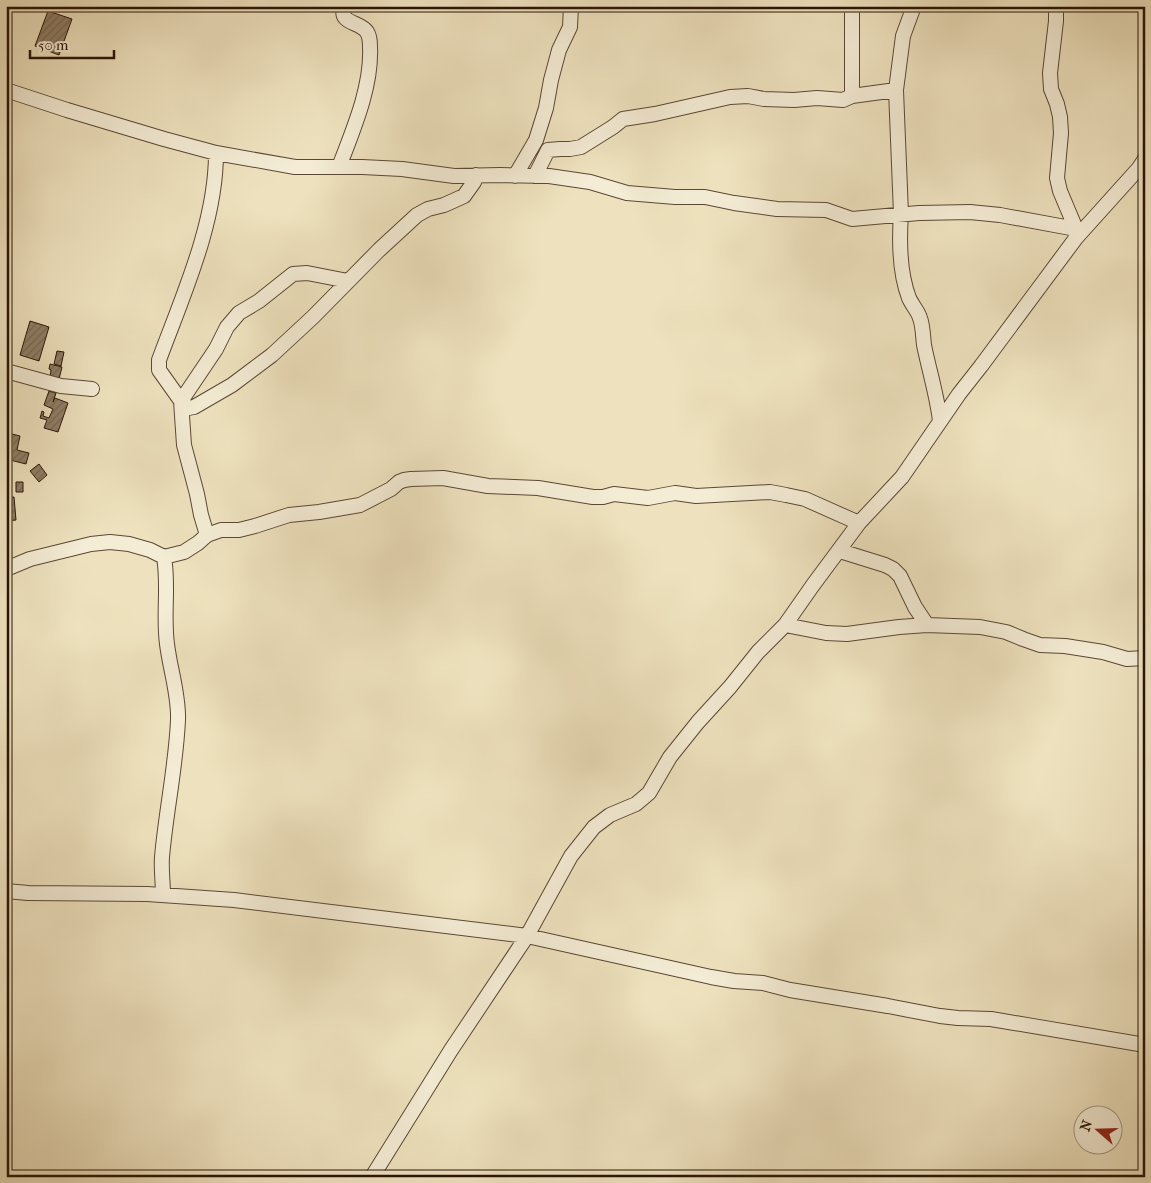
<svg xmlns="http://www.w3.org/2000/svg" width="1151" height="1183" font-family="'IM FELL French Canon',serif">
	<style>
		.building { fill: url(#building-hatch); stroke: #291407 }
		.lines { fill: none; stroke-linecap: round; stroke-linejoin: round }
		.street-casing { stroke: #5a4835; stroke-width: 16 }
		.street { stroke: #f4ecd5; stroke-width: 14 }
	</style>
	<defs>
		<pattern id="building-hatch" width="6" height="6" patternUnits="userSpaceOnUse" patternTransform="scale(1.25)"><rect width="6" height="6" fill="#8f7f66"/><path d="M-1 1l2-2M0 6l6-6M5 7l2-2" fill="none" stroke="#756752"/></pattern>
	</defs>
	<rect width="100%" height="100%" fill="#eee2be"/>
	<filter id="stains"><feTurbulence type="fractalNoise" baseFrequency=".004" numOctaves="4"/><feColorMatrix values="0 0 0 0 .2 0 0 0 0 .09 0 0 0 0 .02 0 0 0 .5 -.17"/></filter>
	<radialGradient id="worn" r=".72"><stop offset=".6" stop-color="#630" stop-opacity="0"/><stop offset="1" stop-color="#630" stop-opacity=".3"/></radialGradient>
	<path class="building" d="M 48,11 L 72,19 L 59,55 L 35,46 Z
		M 30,321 L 49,327 L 39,361 L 20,355 Z
		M 57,351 L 64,352 L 61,366 L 54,364 Z
		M 50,364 L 62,367 L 59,379 L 50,377 L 51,370 L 49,369 Z
		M 49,391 L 56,393 L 53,402 L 55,398 L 68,403 L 58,432 L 44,428 L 47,420 L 40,418 L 42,411 L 44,412 L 43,416 L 49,418 L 53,409 L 44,405 Z
		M 8,433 L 20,436 L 17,450 L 29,453 L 26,464 L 6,459 L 6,439 Z
		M 39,464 L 47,475 L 39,482 L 30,471 Z
		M 16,482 L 23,482 L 23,492 L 16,492 Z
		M 6,497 L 14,497 L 16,520 L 6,521 Z"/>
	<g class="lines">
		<defs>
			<path id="street" d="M 914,6 L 903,36 L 896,90 L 901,214 C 899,242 899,272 909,298 C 912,305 918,311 920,318 C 923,326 923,337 924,345 C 929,370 937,395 940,421
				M 1056,6 L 1056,21 L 1050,73 L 1051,89 L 1057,104 L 1060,117 L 1061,133 L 1057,178 L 1060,191 L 1076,229 L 1076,235
				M 6,90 L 67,110 L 164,139 L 216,153 L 295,167 L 362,167 L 402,169 L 454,176 L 500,175 L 549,176 L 590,182 L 627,193 L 675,197 L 705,197 L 734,203 L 777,209 L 826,210 L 852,219 L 919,213 L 970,212 L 1000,215 L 1076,229
				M 852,96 L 852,6
				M 339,167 C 353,130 372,87 370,47 C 370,43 369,35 367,32 C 360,21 337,24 345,6
				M 515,176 L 536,140 L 546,108 L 551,80 L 559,50 L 570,27 L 571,6
				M 535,176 L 548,150 L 560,149 L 570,149 L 581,147 L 613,127 L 623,119 L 655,114 L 730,97 L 748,96 L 764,99 L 794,100 L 817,98 L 843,100 L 852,96 L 896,90
				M 6,371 L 61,386 L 92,389
				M 181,401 L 216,349 L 227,327 L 239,313 L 259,301 L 293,274 L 307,273 L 348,281
				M 183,409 L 194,407 L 232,385 L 272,355 L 313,317 L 379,250 L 417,215 L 428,209 L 444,205 L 464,196 L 474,182 L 476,175
				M 207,535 L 201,515 L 197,494 L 184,445 L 181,401 L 159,370 L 159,360 C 183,295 216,223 216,153
				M 840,551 L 885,565 L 893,569 L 900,576 L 915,607 L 927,625
				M 6,569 L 30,559 L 91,544 L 110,542 L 129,544 L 150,550 L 164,557 L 184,552 L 198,543 L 207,535 L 221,530 L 239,530 L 255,526 L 289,515 L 319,512 L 360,505 L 391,489 L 399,482 L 404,480 L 411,479 L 443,478 L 488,486 L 538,488 L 593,497 L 603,497 L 614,494 L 648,498 L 675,493 L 696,496 L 770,492 L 786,495 L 805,499 L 859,523
				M 785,625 L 826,633 L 847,634 L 899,627 L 927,625 L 980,627 L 1006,632 L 1023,639 L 1040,645 L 1065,646 L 1103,652 L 1127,659 L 1145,658
				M 6,891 L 28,893 L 147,894 L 234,900 L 527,936 L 711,977 L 734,981 L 763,983 L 790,990 L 888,1006 L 940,1016 L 958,1018 L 991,1019 L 1145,1045
				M 163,895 C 163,882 161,869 162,857 C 166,811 176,766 178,720 C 179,695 170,669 167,644 C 163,615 169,585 164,557
				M 372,1177 L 451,1050 L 527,936 L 571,856 L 594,827 L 610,815 L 636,804 L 649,793 L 670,757 L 698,722 L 730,687 L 758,652 L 785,625 L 813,585 L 859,523 L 902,477 L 959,394 L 981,366 L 1076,238 L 1139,168 L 1145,159"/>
		</defs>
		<use href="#street" class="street-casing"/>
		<use href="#street" class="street"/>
	</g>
	<rect width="1151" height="1183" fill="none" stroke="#eee2be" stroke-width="25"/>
	<rect x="8" y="8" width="1136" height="1168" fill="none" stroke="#291407" stroke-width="2.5"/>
	<rect x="12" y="12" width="1126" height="1158" fill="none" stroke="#291407"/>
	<g transform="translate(1098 1130) rotate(290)"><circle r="24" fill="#f4ecd5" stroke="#a39683"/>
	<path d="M0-4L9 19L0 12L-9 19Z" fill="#8f2418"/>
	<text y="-8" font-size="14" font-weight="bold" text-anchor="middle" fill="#291407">N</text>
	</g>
	<path d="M30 50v8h84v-8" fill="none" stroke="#291407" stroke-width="2.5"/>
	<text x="38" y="50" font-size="15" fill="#291407" stroke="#f4ecd5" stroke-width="4" paint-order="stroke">50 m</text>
	<rect width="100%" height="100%" filter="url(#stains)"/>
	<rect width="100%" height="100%" fill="url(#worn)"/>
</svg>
